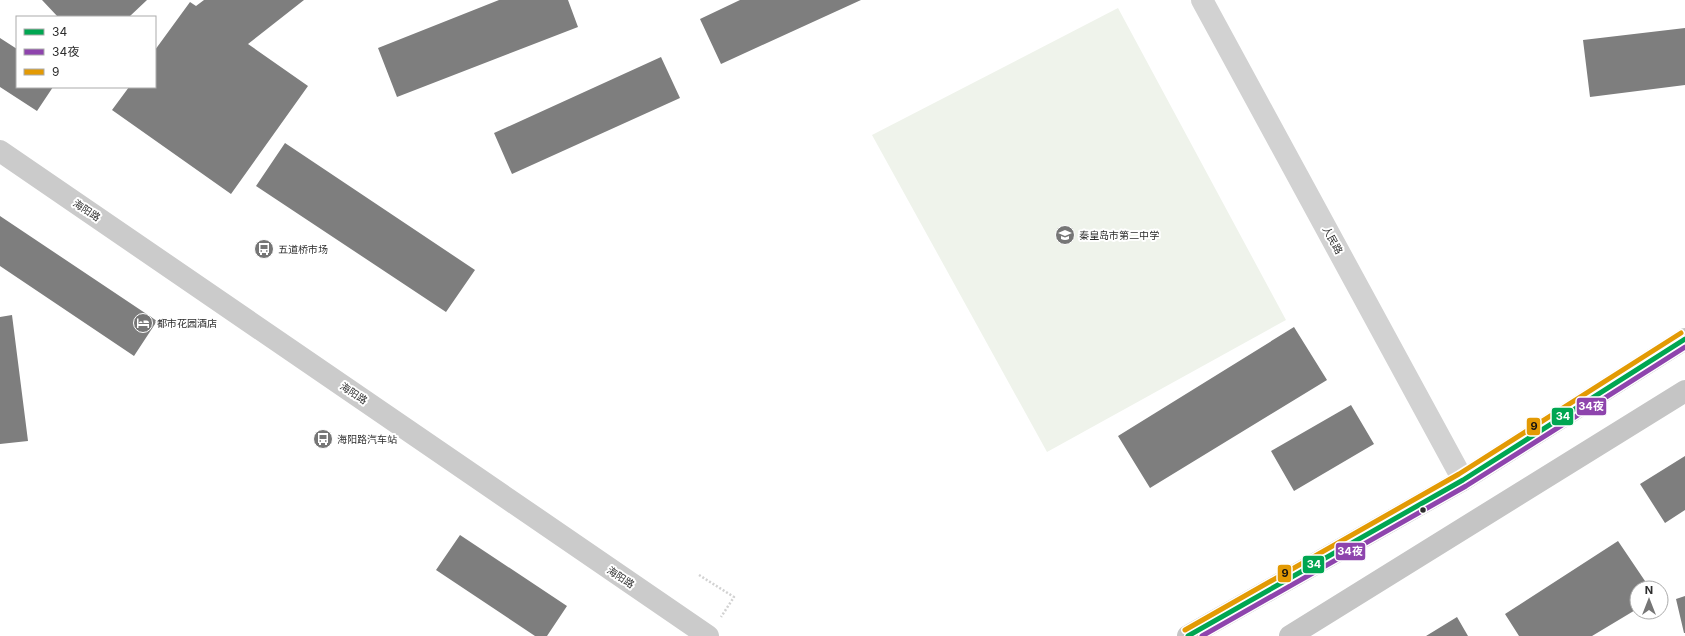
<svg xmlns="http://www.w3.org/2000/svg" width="1685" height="636" font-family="Inter,'Noto Sans SC',sans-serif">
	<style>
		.green { fill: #eff3eb }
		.building { fill: #7e7e7e }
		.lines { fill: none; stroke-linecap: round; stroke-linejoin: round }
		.path { stroke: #d2d2d2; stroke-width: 2.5; stroke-dasharray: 2 2; stroke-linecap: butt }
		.minor { stroke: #d2d2d2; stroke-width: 22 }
		.secondary { stroke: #cbcbcb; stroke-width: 22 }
		.primary { stroke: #c5c5c5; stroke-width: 22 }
		.bus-1-casing { stroke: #fff; stroke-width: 8 }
		.bus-2-casing { stroke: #fff; stroke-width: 8 }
		.bus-3-casing { stroke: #fff; stroke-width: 8 }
		.bus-1 { stroke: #00a651; stroke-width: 5 }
		.bus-2 { stroke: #8e44ad; stroke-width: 5 }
		.bus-3 { stroke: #e39a04; stroke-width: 5 }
		.bus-dot { fill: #2d2d2d; stroke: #fff; stroke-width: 1.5 }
		.labels { text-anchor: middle; stroke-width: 4; stroke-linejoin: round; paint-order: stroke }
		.street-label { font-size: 10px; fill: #2d2d2d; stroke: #fff }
		.poi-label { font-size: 10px; fill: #2d2d2d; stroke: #fff; text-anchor: start }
		.line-badge { stroke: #fff; stroke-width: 1.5 }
		.badge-label { font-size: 11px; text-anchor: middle; font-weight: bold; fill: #fff }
		.pale-badge-label { font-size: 11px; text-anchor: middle; font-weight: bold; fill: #111 }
	</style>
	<rect width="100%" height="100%" fill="#fff"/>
	<path class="green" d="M 1118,8 L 1286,320 L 1047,452 L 872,135 Z"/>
	<path class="building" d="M 42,0 L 147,0 L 129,17 L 58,17 Z
		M 204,0 L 304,0 L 248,44 L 308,86 L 231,194 L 112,110 L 129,87 L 155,87 L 155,50 L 190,2 L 196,6 Z
		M 499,0 L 568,0 L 578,27 L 397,97 L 378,48 Z
		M 740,0 L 861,0 L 721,64 L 700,19 Z
		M 1685,28 L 1685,85 L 1590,97 L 1583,40 Z
		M 0,38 L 17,49 L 17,87 L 53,87 L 37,111 L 0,87 Z
		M 661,57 L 680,98 L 512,174 L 494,133 Z
		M 285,143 L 475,270 L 446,312 L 256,186 Z
		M 0,216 L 157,321 L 134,356 L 0,266 Z
		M 12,315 L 28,441 L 0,444 L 0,317 Z
		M 1294,327 L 1327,380 L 1150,488 L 1118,436 Z
		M 1351,405 L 1374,444 L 1294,491 L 1271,451 Z
		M 1685,456 L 1685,510 L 1665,523 L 1640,484 Z
		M 460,535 L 567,606 L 547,636 L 535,636 L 436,570 Z
		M 1618,541 L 1645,581 L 1644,588 L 1637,588 L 1637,609 L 1592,636 L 1519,636 L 1505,614 Z
		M 1685,596 L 1685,633 L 1684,633 L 1676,599 Z
		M 1457,617 L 1468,636 L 1426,636 Z"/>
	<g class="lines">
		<path class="path" d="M 699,575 L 734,597 L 721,617"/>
		<path class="minor" d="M 1202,0 L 1463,480"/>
		<path class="secondary" d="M 0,151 L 708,636"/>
		<path class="primary" d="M 1188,636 L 1463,480 L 1685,339
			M 1290,636 L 1685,391"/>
		<defs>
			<path id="bus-1" d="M 1188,636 L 1463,480 L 1685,339"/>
			<path id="bus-2" d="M 1202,636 L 1466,486 L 1685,347"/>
			<path id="bus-3" d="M 1185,630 L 1459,474 L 1681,333"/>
		</defs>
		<use href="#bus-1" class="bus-1-casing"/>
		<use href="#bus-2" class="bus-2-casing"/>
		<use href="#bus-3" class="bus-3-casing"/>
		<use href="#bus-1" class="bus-1"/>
		<use href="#bus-2" class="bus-2"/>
		<use href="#bus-3" class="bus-3"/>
	</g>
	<defs>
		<symbol id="school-disc" viewBox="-11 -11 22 22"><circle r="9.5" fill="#767676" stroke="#fff"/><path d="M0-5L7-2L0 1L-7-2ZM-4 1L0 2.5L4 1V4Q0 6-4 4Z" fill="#fff"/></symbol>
		<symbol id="bus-disc" viewBox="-11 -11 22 22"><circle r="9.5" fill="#767676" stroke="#fff"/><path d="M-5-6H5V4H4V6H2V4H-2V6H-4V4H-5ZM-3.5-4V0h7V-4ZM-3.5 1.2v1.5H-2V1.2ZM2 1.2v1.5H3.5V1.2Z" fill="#fff"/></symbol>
		<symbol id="hotel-disc" viewBox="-11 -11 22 22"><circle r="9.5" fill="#767676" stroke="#fff"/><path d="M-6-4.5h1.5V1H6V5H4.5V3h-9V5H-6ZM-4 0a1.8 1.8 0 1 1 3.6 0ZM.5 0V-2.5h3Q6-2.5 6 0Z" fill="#fff"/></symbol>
	</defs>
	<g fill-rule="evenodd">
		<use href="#school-disc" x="1054" y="224" width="22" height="22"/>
		<use href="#bus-disc" x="253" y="238" width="22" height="22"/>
		<use href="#hotel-disc" x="132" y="312" width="22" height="22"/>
		<use href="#bus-disc" x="312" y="428" width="22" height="22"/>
	</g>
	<circle class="bus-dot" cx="1423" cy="510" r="3.5"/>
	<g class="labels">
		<g class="street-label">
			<text transform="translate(87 210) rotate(34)" y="4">海阳路</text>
			<text transform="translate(1333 240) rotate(61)" y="4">人民路</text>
			<text transform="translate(354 393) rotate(34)" y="4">海阳路</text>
			<text transform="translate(621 577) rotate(34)" y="4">海阳路</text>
		</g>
		<g class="poi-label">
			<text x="1079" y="239">秦皇岛市第二中学</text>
			<text x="278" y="253">五道桥市场</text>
			<text x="157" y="327">都市花园酒店</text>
			<text x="337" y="443">海阳路汽车站</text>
		</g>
	</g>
	<g class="line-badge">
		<rect x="1576" y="397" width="31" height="19" rx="4" fill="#8e44ad"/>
		<rect x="1551" y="407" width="23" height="19" rx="4" fill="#00a651"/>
		<rect x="1526" y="417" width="15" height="19" rx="4" fill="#e39a04"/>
		<rect x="1335" y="542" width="31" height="19" rx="4" fill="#8e44ad"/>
		<rect x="1302" y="555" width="23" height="19" rx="4" fill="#00a651"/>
		<rect x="1277" y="564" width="15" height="19" rx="4" fill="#e39a04"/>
	</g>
	<g class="badge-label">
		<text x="1591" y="410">34夜</text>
		<text x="1563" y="420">34</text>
		<text x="1350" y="555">34夜</text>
		<text x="1314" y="568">34</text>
	</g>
	<g class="pale-badge-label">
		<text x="1534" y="430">9</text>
		<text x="1285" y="577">9</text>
	</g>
	<rect x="16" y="16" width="140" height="72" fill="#ffffff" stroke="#ababab"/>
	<rect x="24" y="29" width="20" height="6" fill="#00a651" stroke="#ababab"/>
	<text x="52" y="36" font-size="12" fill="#2d2d2d">34</text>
	<rect x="24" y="49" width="20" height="6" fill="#8e44ad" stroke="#ababab"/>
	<text x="52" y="56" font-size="12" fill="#2d2d2d">34夜</text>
	<rect x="24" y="69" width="20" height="6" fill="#e39a04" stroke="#ababab"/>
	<text x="52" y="76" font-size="12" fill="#2d2d2d">9</text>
	<g transform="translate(1649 600)"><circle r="19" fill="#ffffff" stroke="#ababab"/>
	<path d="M0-3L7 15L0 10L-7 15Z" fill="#767676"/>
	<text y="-6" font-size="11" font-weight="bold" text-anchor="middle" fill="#2d2d2d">N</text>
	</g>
</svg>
